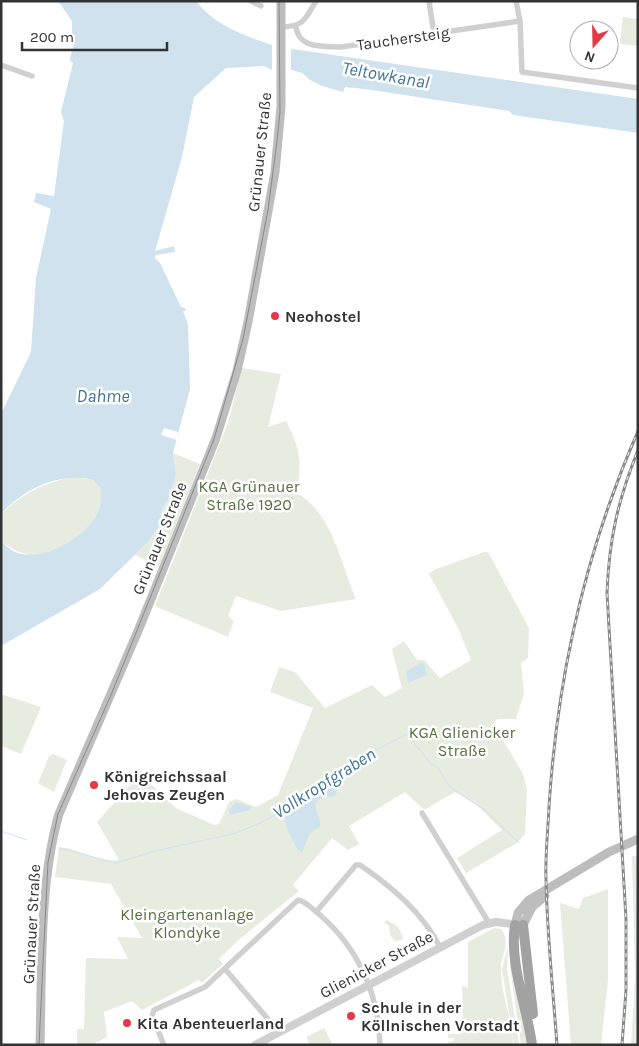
<svg xmlns="http://www.w3.org/2000/svg" width="639" height="1046" font-family="Karla,sans-serif">
	<style>
		.green { fill: #e6ecdf }
		.water { fill: #cfe2ee }
		.pier { fill: #fff }
		.lines { fill: none; stroke-linecap: round; stroke-linejoin: round }
		.stream { stroke: #cfe2ee; stroke-width: 1 }
		.minor { stroke: #d0d0d0; stroke-width: 5.5 }
		.tertiary { stroke: #d0d0d0; stroke-width: 8 }
		.secondary { stroke: #bdbdbd; stroke-width: 9 }
		.trunk { stroke: #a2a2a2; stroke-width: 10 }
		.tram { stroke: #888; stroke-width: 1 }
		.rail-casing { stroke: #888; stroke-width: 3 }
		.rail { stroke: #fff; stroke-width: 1; stroke-dasharray: 4; stroke-linecap: butt }
		.poi-dot { fill: #e63946; stroke: #fff; stroke-width: 2 }
		.labels { text-anchor: middle; stroke-width: 5; stroke-linejoin: round; paint-order: stroke }
		.street-label { font-size: 16px; fill: #333; stroke: #fff }
		.poi-label { font-size: 16px; font-weight: bold; fill: #333; stroke: #fff; text-anchor: start }
		.park-label { font-size: 16px; fill: #56703f; stroke: #fff }
		.water-label { font-size: 18px; font-style: italic; fill: #3f7597; stroke: #fff }
	</style>
	<rect width="100%" height="100%" fill="#fff"/>
	<path class="green" d="M 623,17 L 638,19 L 638,46 L 620,44 Z
		M 242,368 L 281,374 L 268,427 L 286,421 C 300,448 303,463 296,493 C 332,511 341,565 356,599 L 281,611 L 236,596 L 228,616 L 234,621 L 228,637 L 155,606 L 228,423 Z
		M 173,453 L 200,464 L 159,566 L 135,555 L 149,541 L 162,518 L 161,512 L 170,494 L 176,474 Z
		M 73,477 L 93,480 L 101,489 C 101,496 101,504 98,512 C 89,533 54,559 30,555 C 19,553 11,548 2,542 L 1,514 C 23,493 44,483 73,477 Z
		M 484,552 L 488,552 L 529,628 L 528,658 L 521,663 L 524,693 L 516,719 L 497,719 L 493,723 L 523,774 L 527,789 L 525,834 L 517,843 L 466,873 L 457,858 L 502,830 L 478,806 L 455,792 L 424,810 L 405,792 L 349,826 L 359,844 L 348,850 L 332,838 L 293,885 L 299,891 L 241,938 L 219,959 L 223,964 L 202,983 L 199,980 L 142,1010 L 132,1001 L 104,1012 L 107,1037 L 92,1045 L 77,1045 L 77,1029 L 84,1029 L 86,958 L 128,959 L 117,937 L 142,938 L 111,884 L 55,877 L 59,847 C 78,848 99,863 119,860 L 97,822 L 140,774 L 176,808 L 214,825 L 219,824 L 229,802 L 236,799 L 256,807 L 278,795 L 313,708 L 270,692 L 279,667 L 295,672 L 325,708 L 372,685 L 385,697 L 402,688 L 392,649 L 404,641 L 417,660 L 424,660 L 440,678 L 471,660 L 458,628 L 429,574 L 434,570 Z
		M 1,694 L 41,707 L 21,754 L 1,746 Z
		M 53,754 L 67,760 L 54,792 L 38,783 L 49,756 Z
		M 632,856 L 638,856 L 638,1045 L 631,1045 L 635,978 Z
		M 608,889 L 608,980 L 601,1045 L 571,1045 L 560,903 L 579,909 L 583,898 Z
		M 387,920 L 398,927 L 403,936 L 402,940 L 395,941 L 390,935 L 389,925 L 384,923 Z
		M 494,928 L 501,929 C 512,943 500,955 501,970 C 501,995 513,1020 513,1045 L 448,1045 L 448,1042 L 454,1041 L 454,1038 L 448,1038 L 448,1034 L 459,1034 L 459,1022 L 467,1021 L 463,1019 L 462,986 L 468,988 L 468,942 Z
		M 508,946 L 507,968 L 519,1044 L 514,1044 L 502,969 Z
		M 512,947 L 529,1045 L 521,1045 L 510,967 Z
		M 324,1028 L 333,1045 L 310,1045 L 306,1037 Z"/>
	<path class="water" d="M 58,1 L 196,1 C 216,27 248,37 278,47 L 638,99 L 638,133 L 513,115 L 509,111 L 365,89 L 345,87 L 343,92 L 322,86 L 310,80 L 302,73 L 292,70 L 272,70 L 264,66 L 226,68 L 194,97 L 182,157 L 155,251 L 174,246 L 175,252 L 156,255 L 155,258 L 160,263 L 181,307 L 185,308 L 186,311 L 183,311 L 188,324 L 190,389 L 173,453 L 176,474 L 170,495 L 161,512 L 160,524 L 149,541 L 100,589 L 1,646 L 1,540 C 25,575 85,541 98,512 C 101,505 101,496 101,489 L 93,480 C 60,471 23,489 1,514 L 1,414 L 31,352 L 36,278 L 51,209 L 34,202 L 36,193 L 54,196 L 64,121 L 61,112 L 73,63 L 70,61 C 70,54 75,45 75,36 L 72,33 L 72,21 Z
		M 420,663 L 424,663 L 427,675 L 408,683 L 406,672 Z
		M 326,786 L 333,786 L 337,792 L 335,796 L 323,797 L 316,802 C 314,812 322,818 320,827 L 310,833 L 302,852 L 298,850 C 291,836 282,825 286,810 Z
		M 236,802 L 251,807 L 250,810 L 230,815 L 229,810 Z"/>
	<path class="pier" d="M 272,42 L 291,46 L 291,72 L 272,72 Z
		M 164,428 L 178,432 L 177,440 L 161,435 Z"/>
	<g class="lines">
		<path class="stream" d="M 320,789 L 365,761 L 374,751 L 407,734 L 431,764 L 437,767 L 450,787 L 486,811 L 519,843
			M 301,801 L 313,793
			M 1,831 L 27,840
			M 59,848 L 116,863 L 155,851 L 236,833 L 260,823 L 296,804"/>
		<path class="minor" d="M 251,1 L 261,6
			M 429,1 L 434,34
			M 516,1 L 520,21 L 522,72 L 638,88
			M 282,27 C 305,26 305,19 316,1
			M 296,27 C 299,49 323,46 341,47 L 520,21
			M 1,65 L 32,76
			M 422,813 L 489,923
			M 316,912 L 356,865 L 360,865 C 392,887 422,912 440,947
			M 225,969 L 279,1032
			M 164,1045 L 152,1016 L 154,1010 L 205,987 L 298,900 C 306,901 313,910 320,915 C 358,948 379,994 380,1045"/>
		<path class="tertiary" d="M 255,1045 L 483,925 L 496,922 L 519,925"/>
		<path class="secondary" d="M 515,925 L 518,913 L 529,900 L 609,852 L 638,839
			M 523,925 L 532,907 L 545,896
			M 40,1045 C 42,973 39,882 59,814 L 138,631 L 216,438 L 237,371 L 248,322 L 275,172 L 281,107 L 281,1"/>
		<path class="trunk" d="M 515,925 C 509,964 527,1006 532,1045
			M 523,925 L 533,1014"/>
		<path class="tram" d="M 39,1045 L 48,862 L 58,814 L 111,695 L 214,439 L 243,339 L 268,210 L 277,141 L 280,112 L 279,1"/>
		<defs>
			<path id="rail" d="M 557,1045 C 553,990 547,934 546,879 C 545,855 548,831 549,807 C 557,678 586,550 638,431
				M 622,1045 L 626,990 L 626,919 L 607,593 C 609,539 618,500 638,450"/>
		</defs>
		<use href="#rail" class="rail-casing"/>
		<use href="#rail" class="rail"/>
	</g>
	<g class="poi-dot">
		<circle cx="275" cy="316" r="5"/>
		<circle cx="94" cy="785" r="5"/>
		<circle cx="351" cy="1016" r="5"/>
		<circle cx="127" cy="1023" r="5"/>
	</g>
	<g class="labels">
		<g class="street-label">
			<text transform="translate(403 38) rotate(-8)" y="6">Tauchersteig</text>
			<text transform="translate(259 152) rotate(-84)" y="6">Grünauer Straße</text>
			<text transform="translate(159 538) rotate(-68)" y="6">Grünauer Straße</text>
			<text transform="translate(31 924) rotate(-87)" y="6">Grünauer Straße</text>
			<text transform="translate(376 964) rotate(-28)" y="6">Glienicker Straße</text>
		</g>
		<g class="poi-label">
			<text x="285" y="322">Neohostel</text>
			<text x="104" y="782">Königreichssaal<tspan x="104" dy="18">Jehovas Zeugen</tspan></text>
			<text x="361" y="1013">Schule in der<tspan x="361" dy="18">Köllnischen Vorstadt</tspan></text>
			<text x="137" y="1029">Kita Abenteuerland</text>
		</g>
		<g class="park-label">
			<text x="249" y="492">KGA Grünauer<tspan x="249" dy="18">Straße 1920</tspan></text>
			<text x="462" y="738">KGA Glienicker<tspan x="462" dy="18">Straße</tspan></text>
			<text x="187" y="920">Kleingartenanlage<tspan x="187" dy="18">Klondyke</tspan></text>
		</g>
		<g class="water-label">
			<text transform="translate(386 75) rotate(10)" y="6">Teltowkanal</text>
			<text x="103" y="402">Dahme</text>
			<text transform="translate(324 783) rotate(-32)" y="6">Vollkropfgraben</text>
		</g>
	</g>
	<rect width="639" height="1046" fill="none" stroke="#333333" stroke-width="5"/>
	<g transform="translate(594 45) rotate(200)"><circle r="24" fill="#ffffff" stroke="#adadad"/>
	<path d="M0-4L9 19L0 12L-9 19Z" fill="#e63946"/>
	<text y="-8" font-size="14" font-weight="bold" text-anchor="middle" fill="#333333">N</text>
	</g>
	<path d="M22 42v8h145v-8" fill="none" stroke="#333333" stroke-width="2.5"/>
	<text x="30" y="42" font-size="15" fill="#333333" stroke="#ffffff" stroke-width="4" paint-order="stroke">200 m</text>
</svg>
